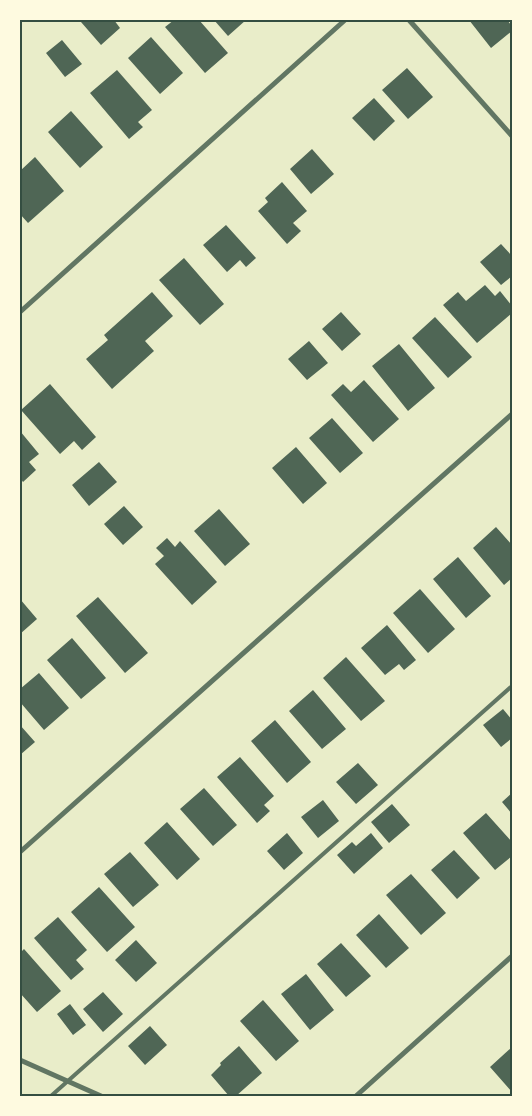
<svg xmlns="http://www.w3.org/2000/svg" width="532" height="1116" font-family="Commissioner,sans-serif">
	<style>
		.building { fill: #4f6655 }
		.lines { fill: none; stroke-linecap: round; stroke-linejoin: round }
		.service { stroke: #617663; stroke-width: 4 }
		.minor { stroke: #617663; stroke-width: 5 }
		.neatline { fill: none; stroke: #344e41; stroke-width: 2 }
	</style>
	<rect width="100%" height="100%" fill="#e9edc9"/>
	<path class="building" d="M 83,20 L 114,20 L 120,28 L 101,45 L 81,22 Z
		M 174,20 L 199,20 L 228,53 L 205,73 L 165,27 Z
		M 214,20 L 246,20 L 228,36 Z
		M 469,20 L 507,20 L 512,26 L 512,31 L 491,48 Z
		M 151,37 L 183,73 L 160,94 L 128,58 Z
		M 62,40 L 82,64 L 65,77 L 46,53 Z
		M 407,68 L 433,97 L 408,119 L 382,90 Z
		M 117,70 L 152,110 L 138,122 L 143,127 L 129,139 L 90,93 Z
		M 374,98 L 395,121 L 374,141 L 352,118 Z
		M 71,111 L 103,147 L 80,168 L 48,132 Z
		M 312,149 L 334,174 L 311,194 L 290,169 Z
		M 35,157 L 64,191 L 28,223 L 20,214 L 20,171 Z
		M 282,182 L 307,211 L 293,223 L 301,231 L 287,244 L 258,211 L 268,202 L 265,198 Z
		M 226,225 L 256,258 L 246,267 L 240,260 L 227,272 L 203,245 Z
		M 501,244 L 512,256 L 512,276 L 501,285 L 480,262 Z
		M 184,258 L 224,304 L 200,325 L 159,280 Z
		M 485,285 L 495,296 L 500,291 L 512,306 L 512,313 L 477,343 L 443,305 L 458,292 L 466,301 Z
		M 152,292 L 173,316 L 145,341 L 154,351 L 112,389 L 86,359 L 108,340 L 104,335 Z
		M 341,312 L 361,334 L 342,351 L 322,329 Z
		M 435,317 L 472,357 L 448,378 L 412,338 Z
		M 309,341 L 328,363 L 307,380 L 288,359 Z
		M 399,344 L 435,388 L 408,411 L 372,366 Z
		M 364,380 L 399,419 L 373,442 L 331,395 L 343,384 L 351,392 Z
		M 50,384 L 96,437 L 82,450 L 74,441 L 60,454 L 21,410 Z
		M 332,418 L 363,453 L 340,473 L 309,438 Z
		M 20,431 L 39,454 L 29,462 L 36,470 L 23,482 L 20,478 Z
		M 296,447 L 327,483 L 303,504 L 272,468 Z
		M 99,462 L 117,482 L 89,506 L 72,485 Z
		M 124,506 L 143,527 L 123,545 L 104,524 Z
		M 219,509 L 250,544 L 225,566 L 194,531 Z
		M 496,527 L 512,545 L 512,578 L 504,585 L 473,548 Z
		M 167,538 L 175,547 L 180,541 L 217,582 L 192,605 L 155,564 L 164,556 L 156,548 Z
		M 458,557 L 491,596 L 466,618 L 433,579 Z
		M 420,589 L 455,629 L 428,653 L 393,613 Z
		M 98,597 L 148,653 L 125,673 L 76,616 Z
		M 20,599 L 37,619 L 20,634 Z
		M 387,625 L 416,660 L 404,670 L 399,664 L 385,675 L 361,648 Z
		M 72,638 L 106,678 L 81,699 L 47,660 Z
		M 346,657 L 385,701 L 361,721 L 323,678 Z
		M 39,673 L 69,708 L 44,730 L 20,702 L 20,689 Z
		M 313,690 L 346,729 L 322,749 L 289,711 Z
		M 503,709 L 512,720 L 512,738 L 501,747 L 483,725 Z
		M 275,720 L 311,762 L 287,783 L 251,741 Z
		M 20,725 L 35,742 L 20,755 Z
		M 240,757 L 274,796 L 264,805 L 270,811 L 257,823 L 217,777 Z
		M 358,763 L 378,785 L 356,804 L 336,782 Z
		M 204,788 L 237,825 L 213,846 L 180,809 Z
		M 512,793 L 512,814 L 502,802 Z
		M 323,800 L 339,821 L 318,838 L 301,817 Z
		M 392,804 L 410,825 L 389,843 L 371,822 Z
		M 486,813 L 512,842 L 512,856 L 495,870 L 463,833 Z
		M 167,822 L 200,859 L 177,880 L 144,843 Z
		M 287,833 L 303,853 L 284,870 L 267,851 Z
		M 371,833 L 383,848 L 354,874 L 337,855 L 352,842 L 356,846 Z
		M 454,850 L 480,878 L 457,899 L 431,870 Z
		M 130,852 L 159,885 L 133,907 L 104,874 Z
		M 411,874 L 446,913 L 421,935 L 386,895 Z
		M 99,887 L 135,927 L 107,952 L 71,912 Z
		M 379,914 L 409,948 L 386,968 L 356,935 Z
		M 58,917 L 87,950 L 76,960 L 84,969 L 71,980 L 34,938 Z
		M 136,940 L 157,963 L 136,982 L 115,960 Z
		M 341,943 L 371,976 L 346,997 L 317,964 Z
		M 24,949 L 61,991 L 37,1012 L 20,993 L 20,953 Z
		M 306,974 L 334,1010 L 310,1030 L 281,994 Z
		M 103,992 L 123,1014 L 103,1032 L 83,1009 Z
		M 263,1000 L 299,1041 L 276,1061 L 240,1021 Z
		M 70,1004 L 86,1025 L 73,1035 L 57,1014 Z
		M 150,1026 L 167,1045 L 145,1065 L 128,1046 Z
		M 239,1046 L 262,1073 L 236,1096 L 229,1096 L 211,1075 L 221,1065 L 220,1063 Z
		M 512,1047 L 512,1092 L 490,1067 Z"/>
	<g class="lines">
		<path class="service" d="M 51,1096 L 512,686"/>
		<path class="minor" d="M 409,20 L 512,136
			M 20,312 L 345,20
			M 20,852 L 512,414
			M 20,1060 L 101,1096
			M 356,1096 L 512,956"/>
	</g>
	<rect width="532" height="1116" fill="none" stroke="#fefae0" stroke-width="42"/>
	<rect x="21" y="21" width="490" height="1074" class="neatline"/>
</svg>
